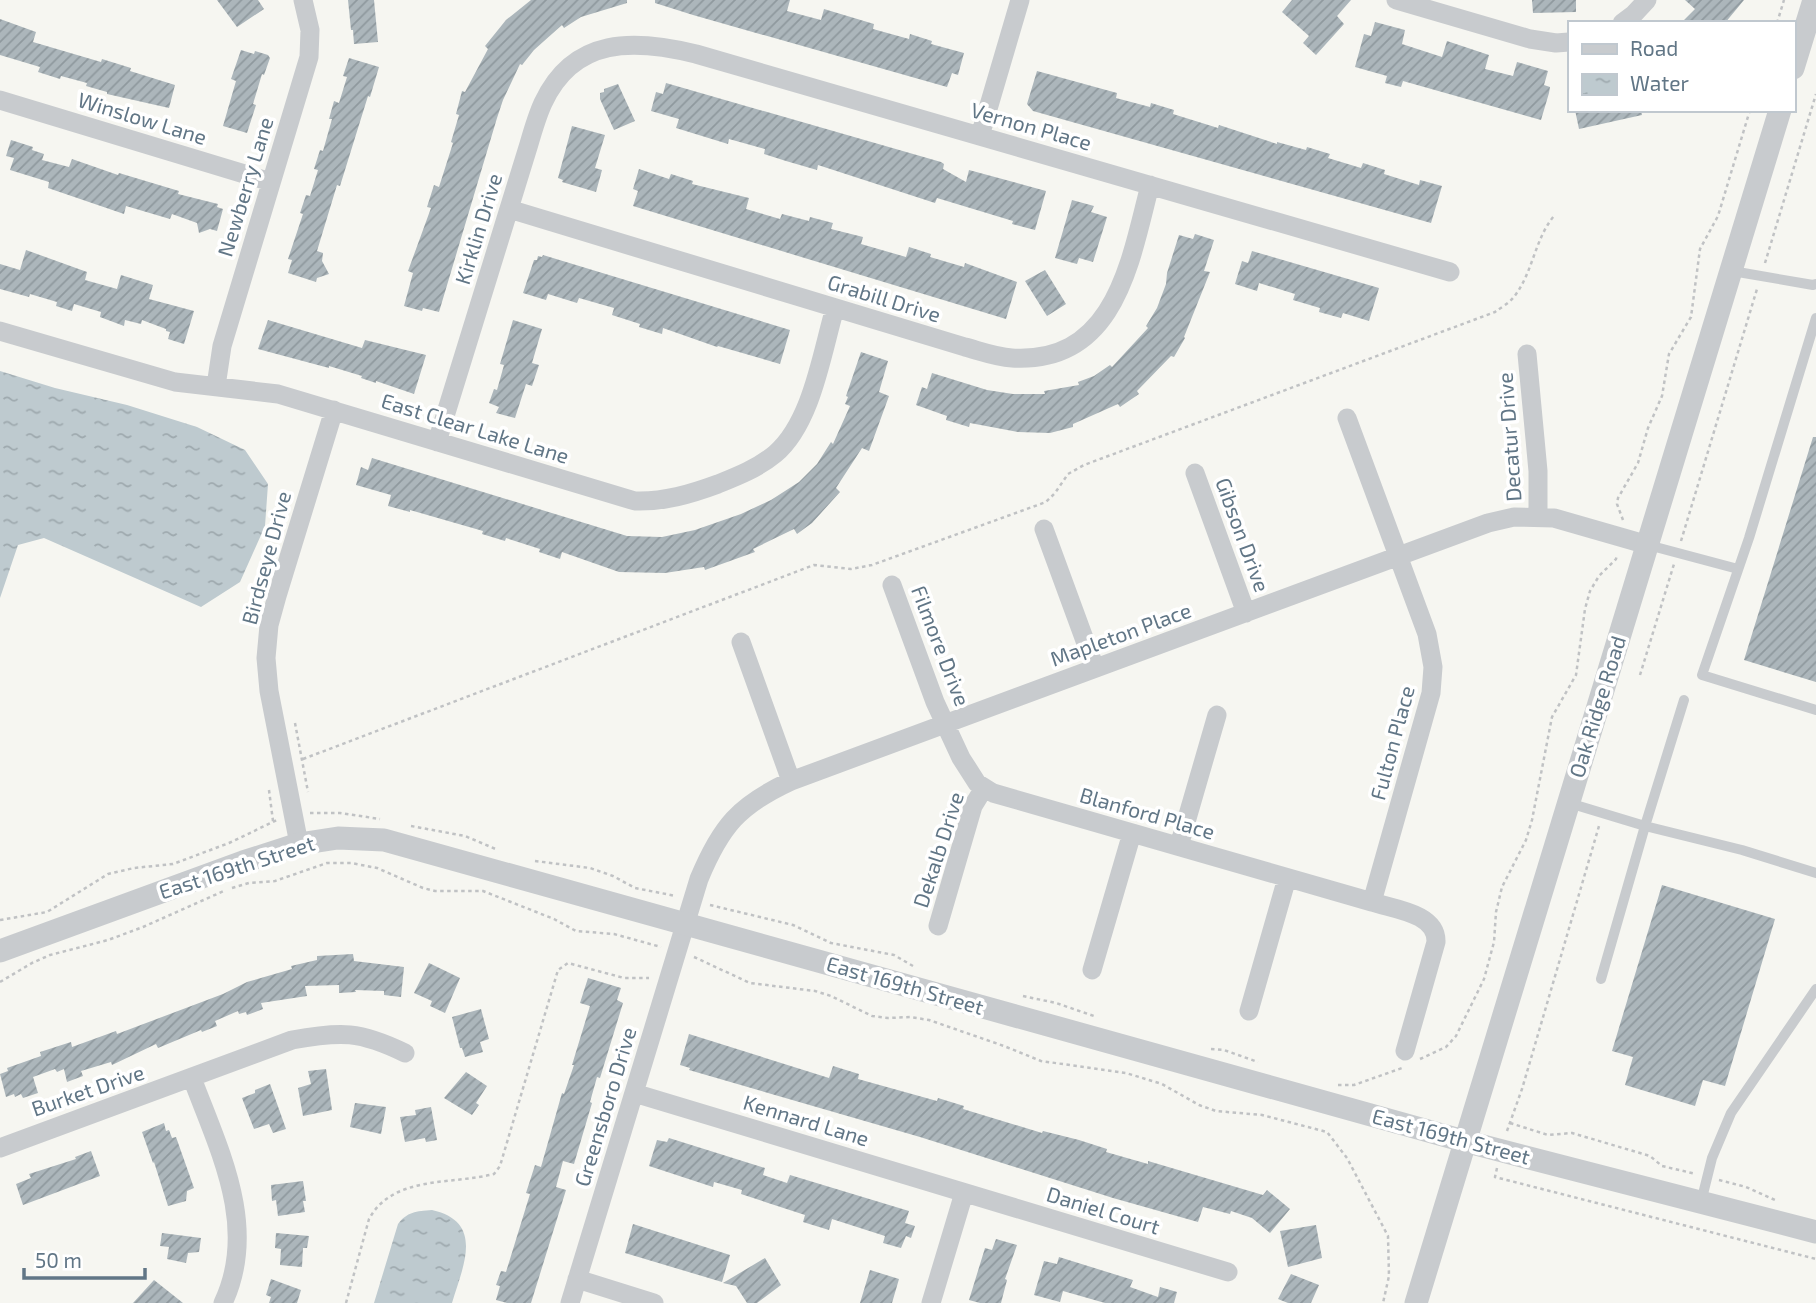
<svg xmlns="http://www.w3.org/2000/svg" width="1816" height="1303" font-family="'Exo 2',sans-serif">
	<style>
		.water { fill: url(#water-ripples) }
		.building { fill: url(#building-hatch) }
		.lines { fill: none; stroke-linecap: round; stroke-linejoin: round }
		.path { stroke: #c0c2c4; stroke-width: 2.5; stroke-dasharray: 3.5 3.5; stroke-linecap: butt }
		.service { stroke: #c8cbce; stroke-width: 10 }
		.minor { stroke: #c8cbce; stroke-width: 19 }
		.tertiary { stroke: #c8cbce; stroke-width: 23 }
		.labels { text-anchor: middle; stroke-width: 7; stroke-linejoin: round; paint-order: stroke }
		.street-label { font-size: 21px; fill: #617686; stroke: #fff }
	</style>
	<defs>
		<pattern id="water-ripples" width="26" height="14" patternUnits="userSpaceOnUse" patternTransform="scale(1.75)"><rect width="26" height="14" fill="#becacf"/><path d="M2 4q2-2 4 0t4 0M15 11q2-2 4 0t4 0" fill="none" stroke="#9ea9ae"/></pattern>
		<pattern id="building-hatch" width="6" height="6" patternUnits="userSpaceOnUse" patternTransform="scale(1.75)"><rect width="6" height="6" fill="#acb6bb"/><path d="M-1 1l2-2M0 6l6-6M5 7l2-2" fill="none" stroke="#8f999e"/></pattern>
	</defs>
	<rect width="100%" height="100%" fill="#f6f6f1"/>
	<path class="water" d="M 0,371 L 55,388 L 127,405 L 197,427 L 245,450 L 268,484 L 265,526 L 240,582 L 201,607 L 44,538 L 18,545 L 0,598 Z
		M 432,1210 C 485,1222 463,1266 452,1303 L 374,1303 L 398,1224 C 407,1212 416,1211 432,1210 Z"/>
	<path class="building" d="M 217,0 L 258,0 L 264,9 L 237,27 Z
		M 348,0 L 374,0 L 378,42 L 354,44 L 353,30 L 351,30 Z
		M 531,0 L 627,0 L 627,3 L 581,17 L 564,28 L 562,25 L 534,50 L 522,65 L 520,64 L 503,100 L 497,118 L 439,312 L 423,308 L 422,311 L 404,306 L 413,273 L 408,271 L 431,208 L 427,207 L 434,185 L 439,187 L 453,143 L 451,142 L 459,115 L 456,114 L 462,91 L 465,92 L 488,49 L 485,46 L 506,20 Z
		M 655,0 L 790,0 L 787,11 L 821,20 L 824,9 L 874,24 L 873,29 L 909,39 L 910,34 L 932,41 L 931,44 L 964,53 L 958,75 L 952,73 L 947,87 L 693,15 L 655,3 Z
		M 1292,0 L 1351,0 L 1337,16 L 1344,24 L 1316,55 L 1303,43 L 1309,36 L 1282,12 Z
		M 1532,0 L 1576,0 L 1576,12 L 1533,13 Z
		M 1685,0 L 1744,0 L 1725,23 L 1681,23 L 1695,9 Z
		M 0,19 L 36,32 L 33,42 L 101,62 L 102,59 L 131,68 L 130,71 L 175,85 L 169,108 L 107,94 L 107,92 L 86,86 L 87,83 L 61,76 L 60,79 L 38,72 L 40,67 L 0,55 Z
		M 1375,22 L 1405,30 L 1402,44 L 1442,57 L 1447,41 L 1489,55 L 1485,69 L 1513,76 L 1517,62 L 1548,71 L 1544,85 L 1550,87 L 1549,93 L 1541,120 L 1403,81 L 1401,87 L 1385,83 L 1387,76 L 1355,67 L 1364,34 L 1371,36 Z
		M 241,50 L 254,54 L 255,51 L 268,55 L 270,58 L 264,75 L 262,74 L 253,104 L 256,105 L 247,133 L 223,126 L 236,81 L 231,79 Z
		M 349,58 L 379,67 L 370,97 L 368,96 L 340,186 L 337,185 L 317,251 L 323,253 L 322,261 L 329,274 L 317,278 L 316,282 L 288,273 L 292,260 L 288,259 L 303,214 L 300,213 L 306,195 L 310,196 L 318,170 L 314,169 L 320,150 L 323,151 L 332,119 L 329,119 L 334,101 L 339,103 L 347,77 L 343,76 Z
		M 1037,71 L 1117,93 L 1116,98 L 1150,107 L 1151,103 L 1174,110 L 1173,114 L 1218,128 L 1219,125 L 1277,144 L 1277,142 L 1306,150 L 1307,147 L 1330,154 L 1328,158 L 1361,168 L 1363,163 L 1385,170 L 1384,174 L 1419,185 L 1420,180 L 1442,186 L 1431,223 L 1033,111 L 1027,104 Z
		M 666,83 L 941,162 L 944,164 L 943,169 L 966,182 L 969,170 L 1046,191 L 1035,230 L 1012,224 L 1013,221 L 937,198 L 935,203 L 818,165 L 817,170 L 786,161 L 764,154 L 765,149 L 729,139 L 728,144 L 676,128 L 679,119 L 651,111 L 656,92 L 663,94 Z
		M 618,84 L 635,121 L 614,130 L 600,99 L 600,93 L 604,92 L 604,89 Z
		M 1575,110 L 1641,110 L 1642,115 L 1579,129 Z
		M 572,126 L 605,135 L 595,168 L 602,170 L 596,192 L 562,182 L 563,180 L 558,178 Z
		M 11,140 L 33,147 L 32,150 L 44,154 L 42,160 L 69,167 L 72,159 L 118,175 L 119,173 L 179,191 L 178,194 L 218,204 L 217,207 L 223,209 L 217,231 L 210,229 L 199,233 L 197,223 L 172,214 L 170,219 L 126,206 L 124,214 L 48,188 L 49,182 L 10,170 L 14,158 L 6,156 Z
		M 639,169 L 669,179 L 671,174 L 693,181 L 692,184 L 749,198 L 746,209 L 780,219 L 782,214 L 809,221 L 810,217 L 833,223 L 831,229 L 863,237 L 861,244 L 906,257 L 909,247 L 931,254 L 930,257 L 964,267 L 965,263 L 1017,282 L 1006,319 L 633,206 L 638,191 L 633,189 Z
		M 1072,200 L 1094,206 L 1091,212 L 1107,217 L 1093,262 L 1079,258 L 1077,264 L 1055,258 Z
		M 1195,234 L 1214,240 L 1204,271 L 1210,272 L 1184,337 L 1185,338 L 1174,357 L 1171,356 L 1137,391 L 1139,394 L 1120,407 L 1118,404 L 1073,424 L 1073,427 L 1050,433 L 1018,432 L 970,423 L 969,427 L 946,420 L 947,416 L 916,405 L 922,387 L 927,389 L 932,373 L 987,390 L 1013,394 L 1045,394 L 1044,391 L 1079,385 L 1078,382 L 1094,376 L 1110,365 L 1112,367 L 1148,328 L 1146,326 L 1157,308 L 1166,284 L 1167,273 L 1179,235 L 1193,239 Z
		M 26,250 L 87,272 L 85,280 L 117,289 L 121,275 L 153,285 L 149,299 L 194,311 L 184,344 L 168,339 L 170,332 L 166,331 L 166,329 L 142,320 L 141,324 L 125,320 L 124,326 L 100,317 L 101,312 L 74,304 L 72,311 L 56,306 L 57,302 L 30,294 L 29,297 L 0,289 L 0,264 L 20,270 Z
		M 1252,251 L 1379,288 L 1369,321 L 1343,313 L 1341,318 L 1319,312 L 1320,308 L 1293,300 L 1295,294 L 1259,283 L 1257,291 L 1235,284 L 1242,261 L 1248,263 Z
		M 543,255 L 790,330 L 780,364 L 718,346 L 717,347 L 663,328 L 662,334 L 639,327 L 640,324 L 612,315 L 614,308 L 579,298 L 577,303 L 548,294 L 546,300 L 523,293 L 534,260 L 537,260 L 538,256 L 542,257 Z
		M 1045,270 L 1066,304 L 1047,316 L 1025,281 Z
		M 268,320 L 362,348 L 365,340 L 426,355 L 414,394 L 376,381 L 376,383 L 361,378 L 362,376 L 329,366 L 329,368 L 258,349 Z
		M 513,320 L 542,329 L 532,363 L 539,365 L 532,386 L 526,384 L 515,418 L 496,413 L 499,407 L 489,403 L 494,389 L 497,390 L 504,365 L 500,364 Z
		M 861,352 L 888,361 L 879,392 L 889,396 L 869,451 L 862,448 L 836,488 L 840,492 L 812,523 L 797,534 L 794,529 L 753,549 L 755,552 L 705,570 L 704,567 L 665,573 L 619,572 L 562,552 L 560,559 L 539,552 L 540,549 L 506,538 L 505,541 L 482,534 L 483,531 L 410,510 L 410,512 L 388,506 L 391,495 L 356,485 L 361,467 L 368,470 L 372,458 L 627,536 L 662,537 L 695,530 L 741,514 L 771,500 L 799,482 L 817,464 L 831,442 L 833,444 L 850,406 L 845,404 L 848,397 L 846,396 Z
		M 1813,437 L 1816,437 L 1816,682 L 1744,660 Z
		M 1662,885 L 1775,919 L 1725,1086 L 1703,1080 L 1695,1106 L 1625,1085 L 1633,1057 L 1612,1051 Z
		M 353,954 L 354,961 L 404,967 L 401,997 L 384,995 L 384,991 L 355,990 L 356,992 L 339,993 L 339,985 L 305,986 L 307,996 L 261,1003 L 263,1009 L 247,1015 L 246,1012 L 239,1014 L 238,1011 L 215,1021 L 217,1026 L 202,1032 L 201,1030 L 158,1048 L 156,1044 L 112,1065 L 111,1062 L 81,1071 L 83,1076 L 67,1082 L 64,1069 L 57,1072 L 55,1069 L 33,1077 L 38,1093 L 23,1098 L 21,1094 L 15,1097 L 14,1094 L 6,1097 L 0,1074 L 8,1071 L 7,1068 L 41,1056 L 40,1052 L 71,1042 L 72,1047 L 116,1031 L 117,1034 L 223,994 L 247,982 L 292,969 L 291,966 L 317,960 L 317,956 Z
		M 429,963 L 460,978 L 445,1013 L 430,1006 L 432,1001 L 414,993 Z
		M 588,978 L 621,988 L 617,1000 L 623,1003 L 600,1078 L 597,1077 L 590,1102 L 592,1103 L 574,1164 L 563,1161 L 556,1187 L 566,1190 L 531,1303 L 507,1303 L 496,1300 L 500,1286 L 496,1285 L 501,1271 L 506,1272 L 530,1194 L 526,1193 L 535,1165 L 541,1167 L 562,1093 L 564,1094 L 574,1065 L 572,1065 L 590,1006 L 580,1003 Z
		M 481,1009 L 489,1039 L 480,1042 L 483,1052 L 465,1057 L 462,1048 L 460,1048 L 452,1017 Z
		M 689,1034 L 829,1078 L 833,1066 L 859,1074 L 858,1079 L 937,1101 L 938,1098 L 964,1106 L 963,1109 L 1042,1133 L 1043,1131 L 1079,1140 L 1107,1149 L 1106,1152 L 1148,1164 L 1148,1161 L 1263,1195 L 1267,1190 L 1290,1209 L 1270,1233 L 1252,1218 L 1231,1211 L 1230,1214 L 1203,1207 L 1198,1222 L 1113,1198 L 920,1137 L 689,1070 L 690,1068 L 680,1065 Z
		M 326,1069 L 332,1110 L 303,1116 L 298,1088 L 311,1084 L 308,1071 Z
		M 466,1072 L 487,1086 L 476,1103 L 479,1105 L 472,1115 L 444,1098 Z
		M 270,1084 L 286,1129 L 273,1133 L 269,1124 L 254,1129 L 242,1098 L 255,1093 L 255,1090 Z
		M 355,1103 L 386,1107 L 381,1134 L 350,1127 Z
		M 431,1107 L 437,1140 L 426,1142 L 425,1138 L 405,1142 L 400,1117 L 416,1115 L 415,1110 Z
		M 164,1123 L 166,1131 L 169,1130 L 172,1138 L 176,1137 L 194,1188 L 187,1191 L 186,1201 L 168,1206 L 154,1162 L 153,1163 L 142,1132 Z
		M 669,1138 L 765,1168 L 763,1175 L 787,1183 L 790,1175 L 909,1211 L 905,1223 L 915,1226 L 911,1238 L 906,1236 L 901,1248 L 883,1243 L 885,1236 L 832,1219 L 829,1230 L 803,1222 L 805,1215 L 741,1194 L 742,1190 L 714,1182 L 713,1187 L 649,1166 L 657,1140 L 667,1142 Z
		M 91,1151 L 100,1176 L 23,1205 L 16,1184 L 31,1178 L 29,1174 L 76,1159 L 75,1157 Z
		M 303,1181 L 306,1201 L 303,1201 L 305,1212 L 278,1216 L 276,1200 L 272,1201 L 271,1185 Z
		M 633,1224 L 730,1255 L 722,1282 L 625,1253 Z
		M 1316,1225 L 1322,1258 L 1288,1267 L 1280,1231 Z
		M 162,1233 L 201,1238 L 199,1252 L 188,1253 L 186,1263 L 167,1259 L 169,1247 L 160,1246 Z
		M 276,1233 L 309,1236 L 307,1248 L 303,1248 L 302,1267 L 280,1265 L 281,1249 L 275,1248 Z
		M 996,1239 L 1017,1245 L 1005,1279 L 1007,1280 L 1001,1303 L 980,1303 L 969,1300 L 985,1248 L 992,1250 Z
		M 1059,1257 L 1133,1280 L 1130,1287 L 1158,1297 L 1160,1287 L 1177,1292 L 1174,1303 L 1105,1303 L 1063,1291 L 1060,1302 L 1034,1295 L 1044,1261 L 1057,1264 Z
		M 765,1258 L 781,1285 L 757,1303 L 747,1303 L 736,1286 L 723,1283 Z
		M 870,1270 L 899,1279 L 892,1303 L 860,1303 Z
		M 1291,1274 L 1319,1285 L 1311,1303 L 1288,1303 L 1278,1299 Z
		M 271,1279 L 301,1290 L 297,1303 L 269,1303 L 271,1297 L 266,1295 Z
		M 154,1280 L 183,1303 L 133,1303 Z"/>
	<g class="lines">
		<path class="path" d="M 1777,23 L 1784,0
			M 1765,263 L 1816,94
			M 1623,520 L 1617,504 L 1618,498 L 1638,463 L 1648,428 L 1662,396 L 1669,354 L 1691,317 L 1700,249 L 1718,216 L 1750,110
			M 1681,541 L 1757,289
			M 1640,675 L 1674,564
			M 295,723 L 308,792
			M 303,759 L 814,565 L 851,569 L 872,565 L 1046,502 L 1055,493 L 1068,474 L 1084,465 L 1495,312 C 1500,308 1508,304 1513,298 C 1533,274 1534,240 1554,216
			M 269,790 L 273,821
			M 310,813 L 340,813 L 380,819
			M 411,826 L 465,836 L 498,850
			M 535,861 L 590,868 L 613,876 L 635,888 L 676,896
			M 232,888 L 249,883 L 275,881 L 327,863 L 351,863 L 377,868 L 423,888 L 435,891 L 483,891 L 554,919 L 576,931 L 614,934 L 661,947
			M 710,905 L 793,925 L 831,943 L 894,955 L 913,966
			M 0,920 L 47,912 L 108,874 L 134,868 L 173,864 L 229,843 L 277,820
			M 694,957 L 750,983 L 815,991 L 831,996 L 872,1016 L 888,1018 L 910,1017 L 929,1020 L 1004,1046 L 1041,1061 L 1126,1073 L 1162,1084 L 1199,1105 L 1216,1111 L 1262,1115 L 1327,1132 L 1347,1158 L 1388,1236 L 1389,1276 L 1383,1303
			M 0,982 L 32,963 L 50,955 L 108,940 L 143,927 L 226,890
			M 1023,996 L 1056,1003 L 1094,1016
			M 1211,1049 L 1224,1050 L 1258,1062
			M 1420,1059 L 1446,1047 L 1456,1036 L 1484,979 L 1494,942 L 1496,912 L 1502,887 L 1526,840 L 1532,820 L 1552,717 L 1576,675 L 1585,609 L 1590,591 L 1599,576 L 1616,559 L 1617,554
			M 1338,1085 L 1354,1085 L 1402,1068
			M 1510,1123 L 1548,1135 L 1572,1133 L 1650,1156 L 1662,1166 L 1696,1174
			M 1507,1131 L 1522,1089 L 1599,826
			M 1497,1168 L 1495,1177 L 1816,1259
			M 1719,1180 L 1746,1187 L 1775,1200
			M 346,1303 L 369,1219 C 393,1175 451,1185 494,1174 L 500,1166 L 558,970 L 568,963 L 624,978 L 649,978"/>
		<path class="service" d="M 1732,271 L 1813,285 L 1816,284
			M 1816,318 L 1749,538 L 1702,675 L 1816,710
			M 1648,545 L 1738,569
			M 1569,803 L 1645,826 L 1742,850 L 1816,873
			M 1601,979 L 1645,826 L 1684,700
			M 1701,1202 L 1712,1158 L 1731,1113 L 1816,989"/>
		<path class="minor" d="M 1396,0 L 1530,39 L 1556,43 L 1569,42
			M 1622,23 L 1634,14 L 1647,0
			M 0,100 L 271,182
			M 980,136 L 1020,0
			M 509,209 L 965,347 C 980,351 996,357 1012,358 C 1115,364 1130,263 1150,185
			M 0,331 L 175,382 L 278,394 L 635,501 C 664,502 691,494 718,484 C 738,476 758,468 775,454 C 812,423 822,352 835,308
			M 1527,354 L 1538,471 L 1538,516
			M 216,386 L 222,346 L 309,57 L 310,30 L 303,0
			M 1347,418 L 1427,634 L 1433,667 L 1431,693 L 1372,902
			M 437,442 L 529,144 C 533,130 537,116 543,103 C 574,36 635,39 696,54 L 1450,272
			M 1195,473 L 1246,613
			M 1044,529 L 1095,668
			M 892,585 L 935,702 L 961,758 L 977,783 L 993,793 L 1372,902 C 1393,909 1437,913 1436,942 L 1405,1051
			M 741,642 L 791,781
			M 299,844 L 269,691 L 266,658 L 269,625 L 277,596 L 334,410
			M 1179,846 L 1217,715
			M 938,926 L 973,806 L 984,788
			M 1092,970 L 1132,833
			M 1249,1011 L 1287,878
			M 192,1078 C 219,1150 259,1227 223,1303
			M 634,1093 L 1228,1272
			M 0,1148 L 292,1040 C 341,1031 360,1031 405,1053
			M 577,1279 L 654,1303
			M 570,1303 L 699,879 C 721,826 739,805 791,781 L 1488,523 L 1514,517 L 1554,518 L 1648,545
			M 931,1303 L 964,1193"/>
		<path class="tertiary" d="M 1793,68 L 1814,0
			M 0,951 L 243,862 L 299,844 L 338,838 L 384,840 L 1464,1141 L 1816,1232
			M 1416,1303 L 1780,110"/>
	</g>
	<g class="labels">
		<g class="street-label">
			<text transform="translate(142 119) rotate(17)" y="7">Winslow Lane</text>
			<text transform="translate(1031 127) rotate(16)" y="7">Vernon Place</text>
			<text transform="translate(246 187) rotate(-73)" y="7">Newberry Lane</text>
			<text transform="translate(479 229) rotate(-73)" y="7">Kirklin Drive</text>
			<text transform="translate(884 299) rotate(17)" y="7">Grabill Drive</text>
			<text transform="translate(475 429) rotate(17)" y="7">East Clear Lake Lane</text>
			<text transform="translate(1510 437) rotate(-94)" y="7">Decatur Drive</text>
			<text transform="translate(1242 535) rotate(70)" y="7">Gibson Drive</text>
			<text transform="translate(267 558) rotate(-75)" y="7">Birdseye Drive</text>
			<text transform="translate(1121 635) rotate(-20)" y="7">Mapleton Place</text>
			<text transform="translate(940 646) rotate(69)" y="7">Filmore Drive</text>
			<text transform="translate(1598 707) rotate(-73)" y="7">Oak Ridge Road</text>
			<text transform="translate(1393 743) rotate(-75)" y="7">Fulton Place</text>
			<text transform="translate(1147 814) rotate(16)" y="7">Blanford Place</text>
			<text transform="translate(939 850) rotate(-72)" y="7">Dekalb Drive</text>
			<text transform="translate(237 868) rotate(-18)" y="7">East 169th Street</text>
			<text transform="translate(905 986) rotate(16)" y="7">East 169th Street</text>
			<text transform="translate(88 1091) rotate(-19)" y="7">Burket Drive</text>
			<text transform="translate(606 1107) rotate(-73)" y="7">Greensboro Drive</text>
			<text transform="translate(806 1121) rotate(17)" y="7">Kennard Lane</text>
			<text transform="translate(1451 1137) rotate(15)" y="7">East 169th Street</text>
			<text transform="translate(1103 1211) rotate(17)" y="7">Daniel Court</text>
		</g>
	</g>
	<rect x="1568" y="21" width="228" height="91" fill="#ffffff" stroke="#c0c8cf" stroke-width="2"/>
	<rect x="1582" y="44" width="35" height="10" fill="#c8cbce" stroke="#c0c8cf" stroke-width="2"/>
	<text x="1630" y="56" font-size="21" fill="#617686">Road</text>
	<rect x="1582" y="74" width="35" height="21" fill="url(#water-ripples)" stroke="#c0c8cf" stroke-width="2"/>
	<text x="1630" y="91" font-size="21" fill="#617686">Water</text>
	<path d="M24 1268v10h121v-10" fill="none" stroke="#617686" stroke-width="3.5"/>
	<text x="35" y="1268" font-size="21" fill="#617686" stroke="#ffffff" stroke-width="5" paint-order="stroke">50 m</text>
</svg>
